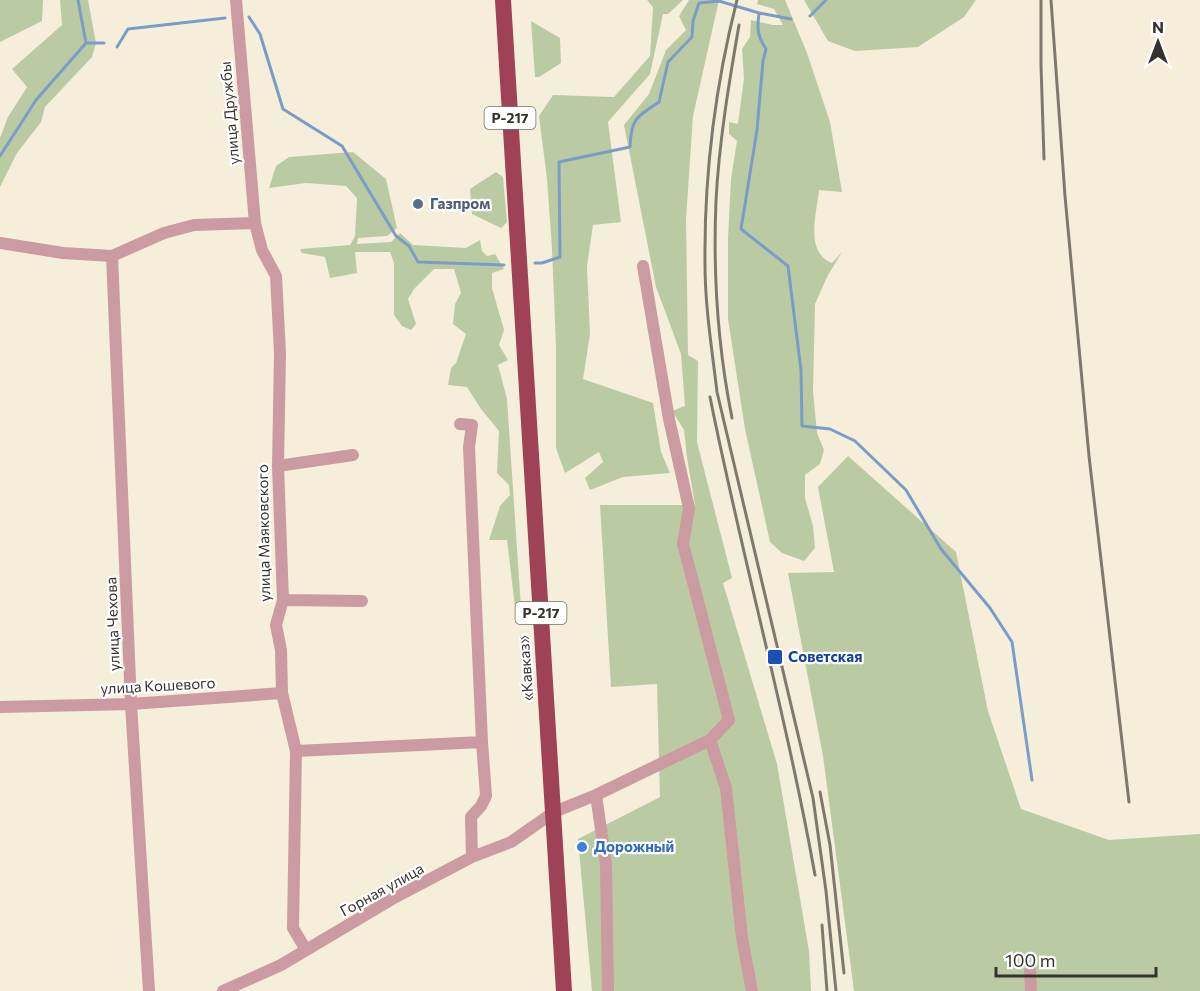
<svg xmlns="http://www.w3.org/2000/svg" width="1200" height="991" font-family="Commissioner,sans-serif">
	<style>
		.green { fill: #bacba4 }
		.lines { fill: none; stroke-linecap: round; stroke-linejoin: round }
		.stream { stroke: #7c9cc8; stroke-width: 3 }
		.minor { stroke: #cc9aa1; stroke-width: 12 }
		.trunk { stroke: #a04256; stroke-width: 16 }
		.rail { stroke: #7e796e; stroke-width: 3 }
		.service-dot { fill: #5c6f8a; stroke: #fff; stroke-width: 2 }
		.transit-dot { fill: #1a4fb4; stroke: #fff; stroke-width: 2 }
		.shop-dot { fill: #3f7fe0; stroke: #fff; stroke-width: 2 }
		.labels { text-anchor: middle; stroke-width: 4.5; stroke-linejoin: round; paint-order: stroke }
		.shield { fill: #fff; stroke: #72706b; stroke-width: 1.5 }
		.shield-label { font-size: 14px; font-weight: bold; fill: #36332c }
		.street-label { font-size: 15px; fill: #36332c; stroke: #fff }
		.service-label { font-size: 15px; font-weight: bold; fill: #4e5e75; stroke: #fff; text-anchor: start }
		.transit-label { font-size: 15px; font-weight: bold; fill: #164399; stroke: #fff; text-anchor: start }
		.shop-label { font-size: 15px; font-weight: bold; fill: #366cbe; stroke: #fff; text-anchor: start }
	</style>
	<rect width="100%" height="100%" fill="#f5eedb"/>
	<path class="green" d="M 0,0 L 43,0 L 42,21 L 0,42 Z
		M 60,0 L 88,0 L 96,43 L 92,57 L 45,107 L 41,122 L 17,153 L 0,187 L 0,138 L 8,117 L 27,87 L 12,69 L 62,25 Z
		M 647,0 L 683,0 L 668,14 L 663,14 L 650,74 L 608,122 L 621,222 L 593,225 L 587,266 L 590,334 L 583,379 L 653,403 L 661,452 L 670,473 L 623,477 L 590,490 L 585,478 L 603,462 L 599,452 L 565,473 L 556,448 L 556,347 L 552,248 L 547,179 L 539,116 L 553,95 L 614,97 L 650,56 L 653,7 Z
		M 689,0 L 719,0 L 693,116 L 686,219 L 688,355 L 698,361 L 697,442 L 732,578 L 723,583 L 777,764 L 809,951 L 811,991 L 592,991 L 578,839 L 660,797 L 657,684 L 611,687 L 600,505 L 695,505 L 687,458 L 684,430 L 672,411 L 685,406 L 681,354 L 656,287 L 624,125 L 649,94 L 666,50 L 686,30 L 679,16 Z
		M 758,0 L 785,0 L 807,53 L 830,122 L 842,192 L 819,190 C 817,213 804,252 832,263 L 842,252 L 827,277 L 815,304 L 813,391 L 817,433 L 824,450 L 820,464 L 805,475 L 805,498 L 813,526 L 815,548 L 804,561 L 782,553 L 770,542 L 745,429 L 728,319 L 728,238 L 731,179 L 737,141 L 729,134 L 729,122 L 738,124 L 744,78 L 742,49 L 750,37 L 751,20 L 773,25 L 783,25 L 774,9 L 757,4 Z
		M 804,0 L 976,0 L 964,17 L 918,47 L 855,51 L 828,41 Z
		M 531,21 L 560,38 L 561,63 L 539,77 L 535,77 Z
		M 353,152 L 386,179 L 397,228 L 387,236 L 358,238 L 357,244 L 391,242 L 400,233 L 413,245 L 466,248 L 480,240 L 482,251 L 487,256 L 495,254 L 504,269 L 492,273 L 492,288 L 504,330 L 499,345 L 508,360 L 498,365 L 507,399 L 521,608 L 515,607 L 507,540 L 489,540 L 500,506 L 510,495 L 509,485 L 497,473 L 499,431 L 481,409 L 467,387 L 448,385 L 451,368 L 456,363 L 466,334 L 453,324 L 455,304 L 461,293 L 454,269 L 434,269 L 414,289 L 408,299 L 416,324 L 411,330 L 402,326 L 394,315 L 394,263 L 390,252 L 355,252 L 357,273 L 330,278 L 325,257 L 302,253 L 300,249 L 350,245 L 355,236 L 357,198 L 346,186 L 306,183 L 269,188 L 276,166 L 289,157 Z
		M 496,172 L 503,177 L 507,222 L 501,228 L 472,214 L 470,189 Z
		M 848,456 L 956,552 L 988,711 L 1021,809 L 1109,840 L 1200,834 L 1200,991 L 854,991 L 823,756 L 788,573 L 834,572 L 818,487 Z"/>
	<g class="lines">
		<path class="stream" d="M 78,0 L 86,43 L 104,43
			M 759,13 C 757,28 757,36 766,49 L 763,61 L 757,130 L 741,229 L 788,266 L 801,370 L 802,426 L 830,429 L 855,441 L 906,490 L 941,549 L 990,608 L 1012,642 L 1032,780
			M 810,16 L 826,0
			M 249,17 L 260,34 L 283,109 L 342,146 L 396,236 L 409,246 L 418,262 L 504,265
			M 117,47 L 128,29 L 225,18
			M 0,156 L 36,100 L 86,43
			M 535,263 L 542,263 L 560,257 L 559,162 L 630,147 C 631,119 636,117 659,102 L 668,62 L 692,37 L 693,21 L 699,3 L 719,1 L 759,13 L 791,19"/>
		<path class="minor" d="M 236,0 L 255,223 L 262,250 L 276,276 L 280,353 L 278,466 L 283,600 L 276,625 L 281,650 L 282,693 L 296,751 L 293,928 L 306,950
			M 0,243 L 63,253 L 112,256 L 164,233 L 194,225 L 255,223
			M 112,256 L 131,704 L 149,991
			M 460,424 L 472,425 L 469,447 L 482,742 L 486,796 L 481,806 L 471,817 L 472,857
			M 278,466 L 353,455
			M 283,600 L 362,601
			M 0,707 L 131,704 L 282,693
			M 710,740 L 726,788 L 742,938 L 752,991
			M 296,751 L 482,742
			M 596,795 L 606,864 L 608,991
			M 1030,971 L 1031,991
			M 223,991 L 281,965 L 392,899 L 472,857 L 511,842 L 554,812 L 596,795 L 710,740 L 729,720 L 683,544 L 689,508 L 669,419 L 643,266"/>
		<path class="trunk" d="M 503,0 L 564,991"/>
		<path class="rail" d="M 737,0 C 715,87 704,173 705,264 C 705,307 712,349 717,392 L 813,798 L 826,891 L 836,991
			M 1041,0 L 1041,65 L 1044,159
			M 1051,0 L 1065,196 L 1089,456 L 1129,802
			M 710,397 C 742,557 786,714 815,875
			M 732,418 C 718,348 713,272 716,201 C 719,142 729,83 739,25
			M 820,792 L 830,845 L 844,973
			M 822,925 L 827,991"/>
	</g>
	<circle class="service-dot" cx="418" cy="204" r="6"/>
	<rect class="transit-dot" x="767" y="649" width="16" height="16" rx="3"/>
	<circle class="shop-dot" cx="582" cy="847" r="6"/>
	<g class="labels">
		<g class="shield">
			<rect x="484.5" y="107" width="51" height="22" rx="4.5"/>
			<rect x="515.5" y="602" width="51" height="22" rx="4.5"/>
		</g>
		<g class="shield-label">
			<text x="510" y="123">Р-217</text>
			<text x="541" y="618">Р-217</text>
		</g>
		<g class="street-label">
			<text transform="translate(230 113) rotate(-95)" y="5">улица Дружбы</text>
			<text transform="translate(264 533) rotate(-91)" y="5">улица Маяковского</text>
			<text transform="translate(113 624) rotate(-92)" y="5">улица Чехова</text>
			<text transform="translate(526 668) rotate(-94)" y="5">«Кавказ»</text>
			<text transform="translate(158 686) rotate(-3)" y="5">улица Кошевого</text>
			<text transform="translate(382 890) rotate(-29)" y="5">Горная улица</text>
		</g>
		<g class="service-label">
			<text x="430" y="209">Газпром</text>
		</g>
		<g class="transit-label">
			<text x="788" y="662">Советская</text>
		</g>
		<g class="shop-label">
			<text x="594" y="852">Дорожный</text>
		</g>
	</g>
	<g transform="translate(1158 42)" stroke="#ffffff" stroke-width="4.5" paint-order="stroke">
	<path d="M0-4.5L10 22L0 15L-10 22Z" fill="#36332c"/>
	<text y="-9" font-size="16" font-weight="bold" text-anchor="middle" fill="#36332c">N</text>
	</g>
	<path d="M996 967v9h160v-9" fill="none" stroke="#36332c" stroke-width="3"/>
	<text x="1005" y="967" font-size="18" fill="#36332c" stroke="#ffffff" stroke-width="4.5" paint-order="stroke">100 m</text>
</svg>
